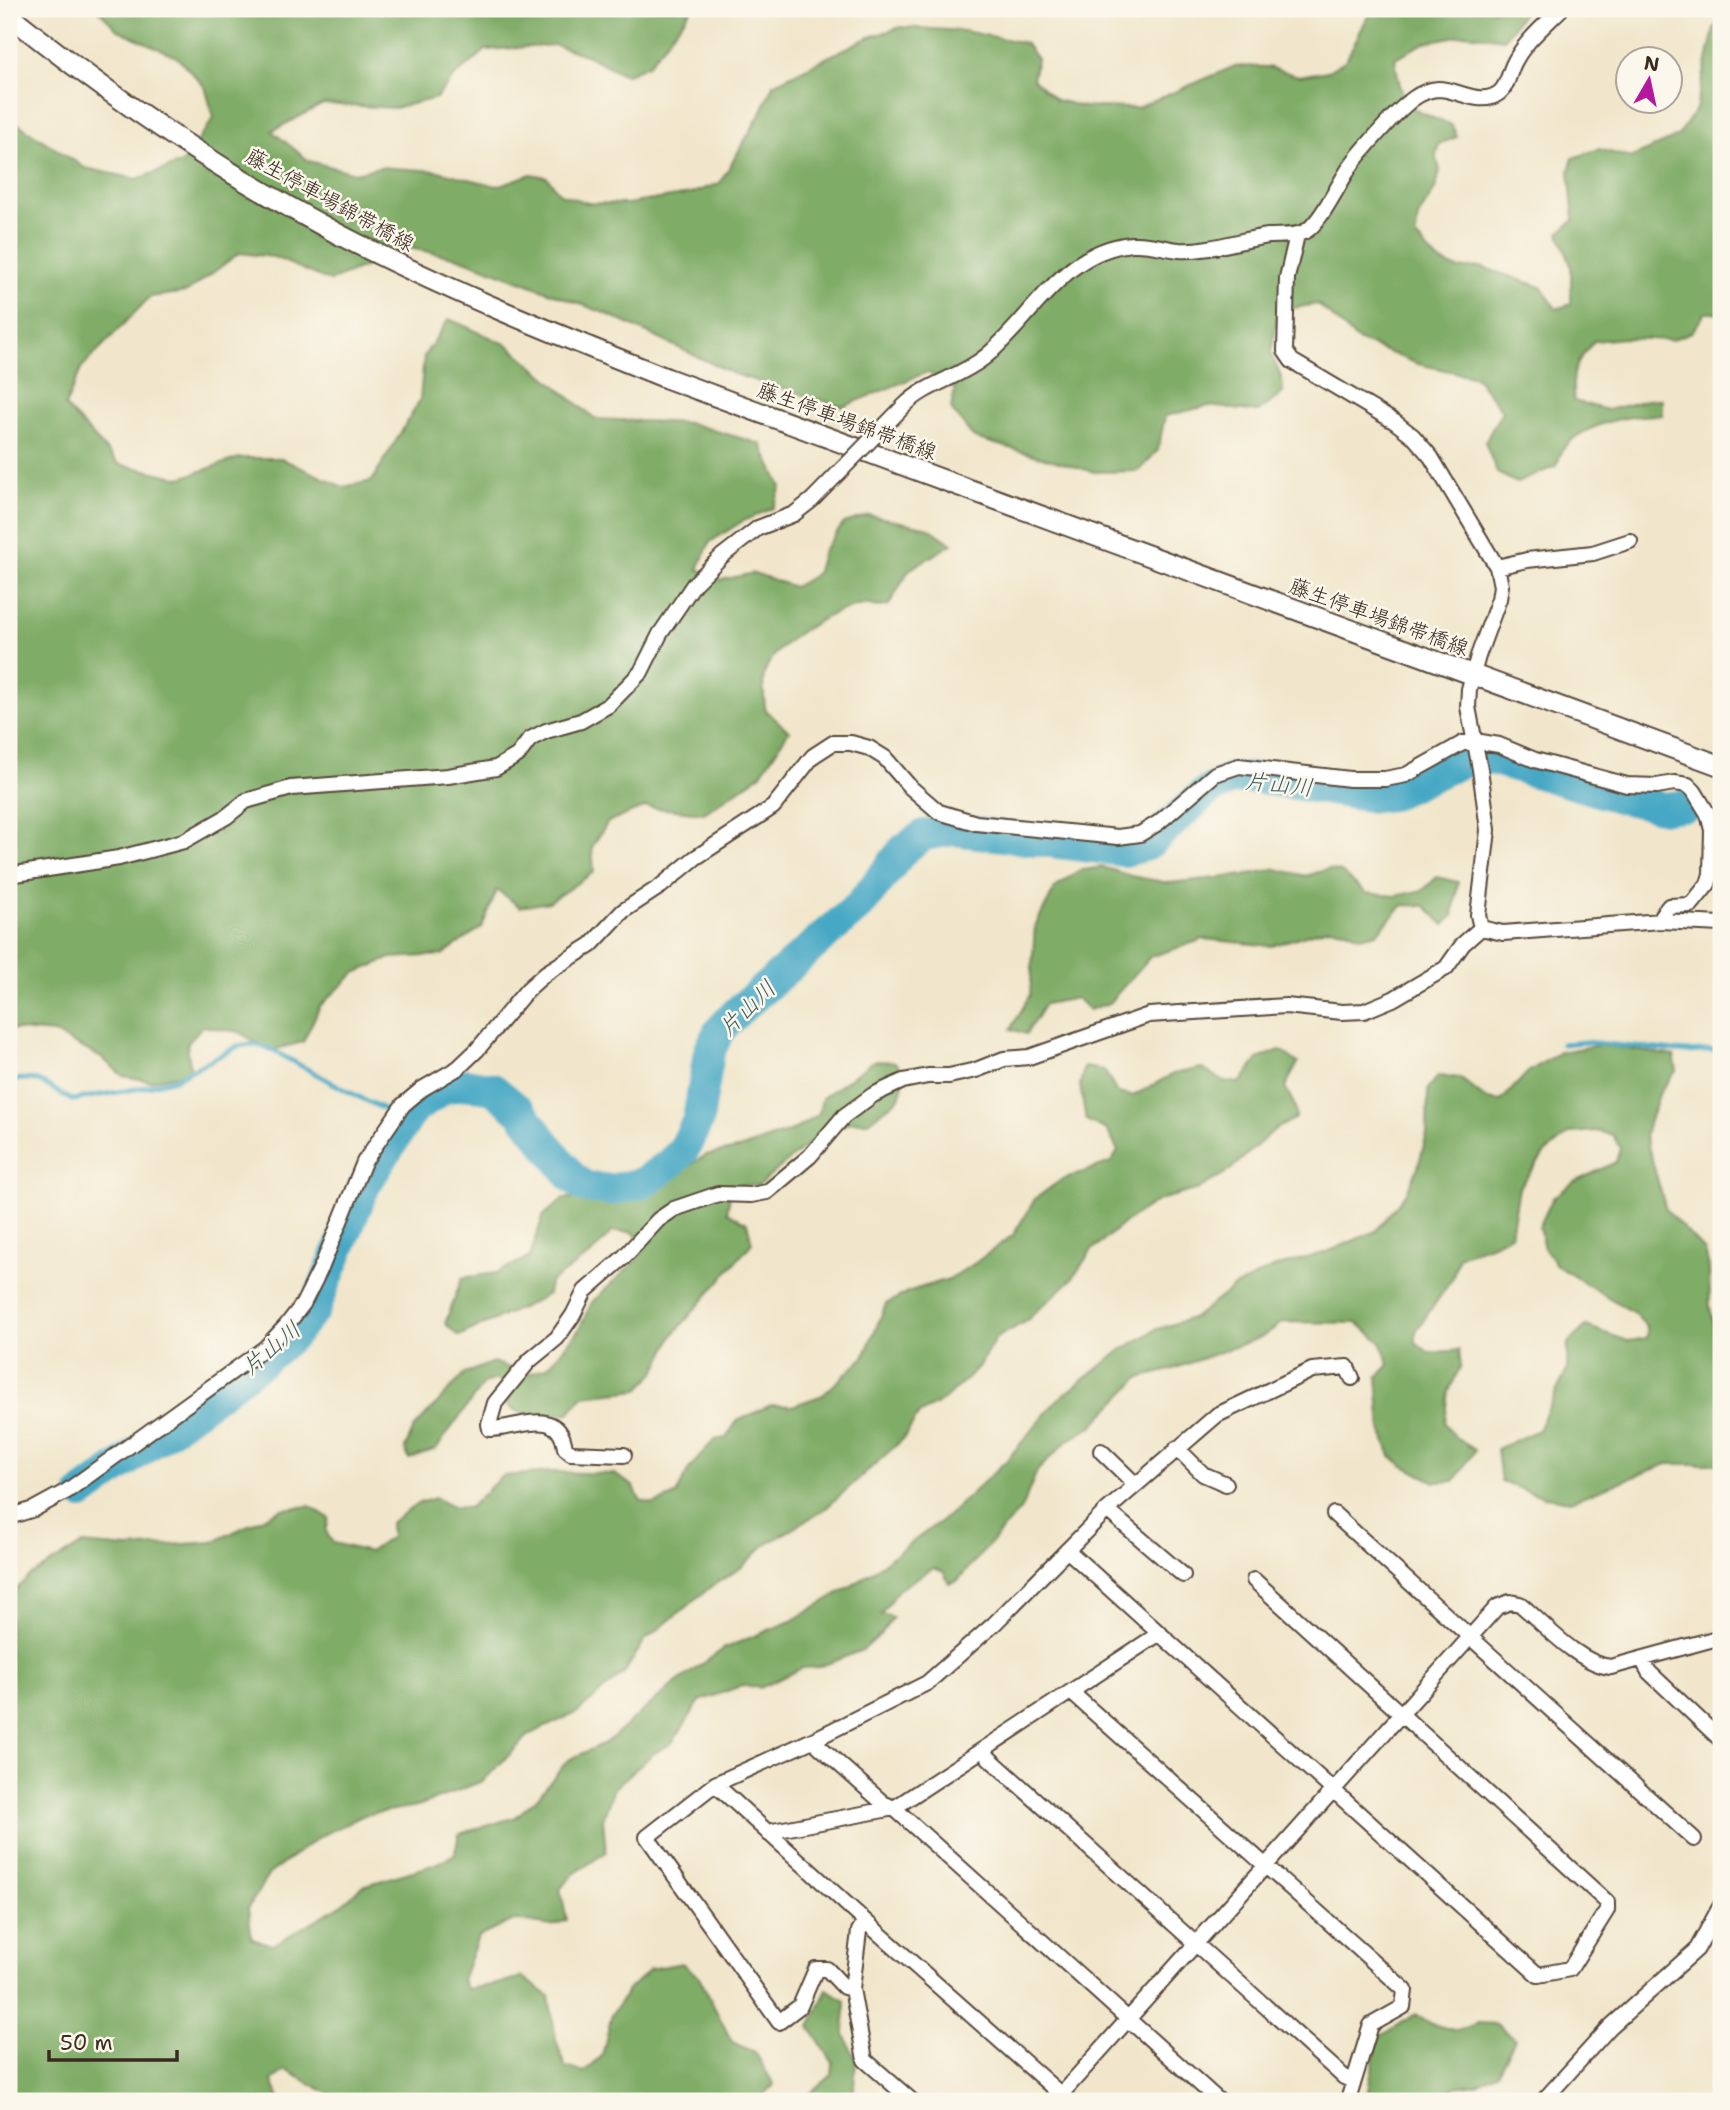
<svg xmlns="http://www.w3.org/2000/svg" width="1730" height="2110" font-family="'Shantell Sans','Klee One',sans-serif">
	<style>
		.forest { fill: #7fac66; stroke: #5d6b42; stroke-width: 2 }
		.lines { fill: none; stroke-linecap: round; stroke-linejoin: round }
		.stream { stroke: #46a8c5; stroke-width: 5 }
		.river { stroke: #46a8c5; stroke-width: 32 }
		.street-casing { stroke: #564638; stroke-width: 18 }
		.secondary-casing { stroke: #564638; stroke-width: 23 }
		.street { stroke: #fff; stroke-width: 14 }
		.secondary { stroke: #fff; stroke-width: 19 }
		.street-bridge-casing { stroke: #564638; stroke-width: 18; stroke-linecap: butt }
		.street-bridge { stroke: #fff; stroke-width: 14 }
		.labels { text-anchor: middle; stroke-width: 5; stroke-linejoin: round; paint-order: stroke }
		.street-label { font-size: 21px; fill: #3b2a1e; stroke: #fbf7ec }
		.water-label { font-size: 23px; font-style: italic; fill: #3f5c61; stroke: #fbf7ec }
	</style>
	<rect width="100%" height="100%" fill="#fbf7ec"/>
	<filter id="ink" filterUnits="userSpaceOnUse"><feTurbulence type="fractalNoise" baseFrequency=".0143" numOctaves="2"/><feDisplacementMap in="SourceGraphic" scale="14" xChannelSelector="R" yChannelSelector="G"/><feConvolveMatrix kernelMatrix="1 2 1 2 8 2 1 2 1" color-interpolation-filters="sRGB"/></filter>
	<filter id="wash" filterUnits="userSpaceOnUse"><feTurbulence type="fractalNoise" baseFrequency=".00686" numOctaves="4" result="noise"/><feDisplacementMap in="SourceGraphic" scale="28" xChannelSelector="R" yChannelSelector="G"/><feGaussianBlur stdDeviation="1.57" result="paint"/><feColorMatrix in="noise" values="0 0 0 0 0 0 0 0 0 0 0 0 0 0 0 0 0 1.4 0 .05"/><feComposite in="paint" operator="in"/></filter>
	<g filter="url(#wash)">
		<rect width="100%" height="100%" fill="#f1e6cb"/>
		<path class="forest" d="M 98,9 L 692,9 L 648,65 L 625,75 L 586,55 L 555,45 L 486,50 L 456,75 L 436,98 L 395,108 L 323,104 L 272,131 L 309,161 L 355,173 L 379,167 L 438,171 L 497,186 L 531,174 L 547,177 L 560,194 L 588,203 L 627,204 L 690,194 L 720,183 L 762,111 L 773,84 L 867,38 L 901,27 L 964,31 L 1025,43 L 1037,59 L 1033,79 L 1056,100 L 1084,107 L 1137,108 L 1235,66 L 1268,67 L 1299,76 L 1328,71 L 1346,60 L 1368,16 L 1380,9 L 1419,13 L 1470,9 L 1526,9 L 1504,39 L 1467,34 L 1426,42 L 1395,58 C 1402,107 1406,108 1452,125 L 1457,137 L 1439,144 L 1436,155 L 1440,171 L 1435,189 L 1418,217 L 1415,236 L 1437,260 L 1458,269 L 1482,267 L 1542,287 L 1556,309 L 1571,304 L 1571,266 L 1559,233 L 1574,220 L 1569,171 L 1573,158 L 1599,149 L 1631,158 L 1678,136 L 1696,109 L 1714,29 L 1721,16 L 1721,313 L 1705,313 L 1692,332 L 1671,340 L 1625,338 L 1594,341 C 1576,362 1570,372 1574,401 L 1607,410 L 1647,400 L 1662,399 L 1662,415 C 1630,415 1595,421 1569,442 C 1563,446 1559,458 1556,466 L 1517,483 L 1497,473 L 1485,442 L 1502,411 L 1476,377 L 1418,364 L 1357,340 L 1318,304 L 1279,310 L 1271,354 L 1282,379 L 1283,393 L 1258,412 L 1208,406 L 1165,416 L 1158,450 L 1139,471 L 1094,472 L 974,438 L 951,409 L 955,389 L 927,372 L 843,407 L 734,374 L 607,314 L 459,258 L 409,248 L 330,281 L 274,257 L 239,253 L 187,292 L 150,297 L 82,367 L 65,406 L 119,464 L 181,478 L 239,458 L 280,458 L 343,487 L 372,481 L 420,400 L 424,356 L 449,319 L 508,345 L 595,419 L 689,423 L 761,444 L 781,487 L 773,508 L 743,521 L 710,542 L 698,569 L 721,580 L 754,573 L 794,587 L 816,574 L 823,551 L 844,523 L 869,515 L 929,528 L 952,544 L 909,570 L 889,605 C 873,610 874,603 863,605 C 831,610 777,640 765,671 C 761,681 765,699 765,710 L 789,731 L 760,775 L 704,813 L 645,807 L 608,822 L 592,847 L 594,872 L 549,902 L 520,907 L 497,890 L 482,927 L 442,955 L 391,958 L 355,973 L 320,1006 L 303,1042 L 270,1051 L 239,1032 L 202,1026 L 187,1044 L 191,1072 L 150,1081 L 123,1076 L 102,1058 L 54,1033 L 9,1029 L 9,118 L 85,168 L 137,179 L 182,163 L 214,118 L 205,87 L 177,57 L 116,29 Z
			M 1102,867 L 1131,876 L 1169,883 L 1245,875 L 1276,869 L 1306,876 L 1328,869 L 1341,872 L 1366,893 L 1395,896 L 1423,890 L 1437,877 L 1458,882 L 1453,916 L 1444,925 L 1425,906 L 1403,905 L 1377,933 L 1360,937 L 1347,930 L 1328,928 L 1271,946 L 1204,939 L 1150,957 L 1109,1003 L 1089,1010 L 1077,998 L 1045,1004 L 1026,1034 L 1011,1029 L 1030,995 L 1035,926 L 1055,888 L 1078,871 Z
			M 1601,1045 L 1674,1056 L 1677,1070 L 1660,1092 L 1645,1135 L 1666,1210 L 1705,1251 L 1709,1268 L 1710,1307 L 1721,1371 L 1721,1459 L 1717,1464 L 1667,1464 L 1571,1501 L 1545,1497 L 1501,1482 L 1497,1449 L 1538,1430 L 1567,1370 L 1568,1343 L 1586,1326 L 1628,1341 L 1647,1338 L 1647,1327 L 1634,1313 L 1557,1266 L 1544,1248 L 1539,1227 L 1553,1198 L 1574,1182 L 1616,1162 L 1620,1148 L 1613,1135 L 1596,1131 L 1570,1133 L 1545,1153 L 1519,1188 L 1511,1234 C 1496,1246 1476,1248 1459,1257 L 1452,1279 L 1416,1331 L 1416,1342 L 1429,1353 L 1459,1350 L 1461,1365 L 1449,1391 L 1445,1423 L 1456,1438 L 1475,1450 L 1454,1481 L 1435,1482 L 1402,1465 L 1391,1456 L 1381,1430 L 1377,1377 L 1389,1365 L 1381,1342 L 1357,1323 L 1283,1322 L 1262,1337 L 1170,1370 L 1139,1378 L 1091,1427 L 1067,1441 L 1037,1471 L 1021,1509 L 957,1581 L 949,1583 L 944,1572 L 933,1568 L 898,1590 L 881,1614 L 893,1617 L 881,1634 L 863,1650 L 819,1667 L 802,1668 L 760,1688 L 743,1685 L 700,1701 L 672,1743 L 653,1754 L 614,1788 L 603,1819 L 606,1852 L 571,1876 L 560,1889 L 567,1920 L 552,1926 L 514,1920 L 478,1937 L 462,1980 L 466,1989 L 497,1984 L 522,1977 L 549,1996 L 556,2040 L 565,2067 L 584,2072 L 602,2056 L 612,2014 L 629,1989 L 650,1969 L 682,1963 L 699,1977 L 732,2042 L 755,2052 L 774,2085 L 757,2101 L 357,2101 L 333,2096 L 286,2070 L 272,2080 L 280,2101 L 9,2101 L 9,1596 L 30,1576 L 83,1544 L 128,1548 L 213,1542 L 282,1509 L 310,1506 L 329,1518 L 326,1532 L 333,1543 L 369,1552 L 391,1537 L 390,1523 L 419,1503 L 435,1498 L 453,1507 L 469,1508 L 502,1476 L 552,1472 L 614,1474 L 633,1486 L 640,1500 L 654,1504 L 676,1495 L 689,1469 L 714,1440 L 726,1438 L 737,1421 L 771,1405 L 792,1406 L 823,1395 L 864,1357 L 886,1304 L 910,1291 L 949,1279 L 975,1263 L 1013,1235 L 1035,1199 L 1061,1180 L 1111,1162 L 1118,1151 L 1107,1130 L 1086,1120 L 1080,1085 L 1084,1067 L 1104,1070 L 1117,1093 L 1133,1096 L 1173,1074 L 1201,1068 L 1223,1081 L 1240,1083 L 1258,1059 L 1280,1050 L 1298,1063 L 1285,1087 L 1295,1106 L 1296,1118 L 1274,1130 L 1230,1170 L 1199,1189 L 1159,1200 L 1125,1222 L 1091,1251 L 1072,1279 L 1025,1322 L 996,1338 L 977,1369 L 944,1400 L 919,1414 L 903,1439 L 825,1509 L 764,1546 L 742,1567 L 712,1586 L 645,1640 L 624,1673 L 578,1712 L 530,1734 L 483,1781 L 418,1806 L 364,1815 L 319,1837 L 269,1874 L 248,1908 L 252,1939 L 273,1945 L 341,1905 L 363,1886 L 436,1864 L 455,1854 L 459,1834 L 516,1817 L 537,1798 L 568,1760 L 607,1742 L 673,1685 L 725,1648 L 791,1621 L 856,1583 L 949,1515 L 1007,1460 L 1055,1402 L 1120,1351 L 1155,1330 L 1195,1317 L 1234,1287 L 1275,1267 L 1327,1252 L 1376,1231 L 1406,1194 L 1418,1167 L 1427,1134 L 1428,1089 L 1438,1076 L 1460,1078 L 1486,1099 L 1501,1101 L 1528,1072 L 1560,1052 Z
			M 874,1061 L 895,1062 L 906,1074 L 899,1098 L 869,1122 L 851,1122 L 819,1135 L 759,1185 L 732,1185 L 727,1212 L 747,1223 L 752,1243 L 673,1335 L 655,1373 L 638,1390 L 583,1396 L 569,1413 C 552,1414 520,1419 506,1404 L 512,1390 L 497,1379 L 484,1383 L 436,1449 L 409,1459 L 405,1448 L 414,1428 L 464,1374 L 493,1362 L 528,1374 L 548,1367 L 578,1331 L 592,1302 L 640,1257 L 646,1245 L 632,1232 L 612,1232 L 590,1255 L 550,1282 L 548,1294 C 519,1312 489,1320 459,1336 L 445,1324 L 462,1278 L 496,1273 L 530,1257 L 543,1216 L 564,1198 L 634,1195 L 680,1172 L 706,1155 L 742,1148 L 795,1129 L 819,1114 L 822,1098 Z
			M 827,1989 L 845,2001 L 844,2034 L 856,2060 L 853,2101 L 801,2101 L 832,2075 L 833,2063 L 810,2027 Z
			M 1416,2014 L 1432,2024 L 1457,2031 L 1478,2023 L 1496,2024 L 1515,2039 L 1498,2073 L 1477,2084 L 1456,2087 L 1443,2101 L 1366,2101 L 1378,2038 Z"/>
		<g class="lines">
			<path class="stream" d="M 1562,1044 L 1585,1042 L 1687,1052 L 1721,1050
				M 9,1081 C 40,1074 46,1087 72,1100 L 141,1088 L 175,1079 L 238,1046 L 252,1044 L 268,1048 L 357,1096 L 406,1120
				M 9,1528 L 56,1512 L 82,1494"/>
			<path class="river" d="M 82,1494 L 264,1360 L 292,1336 L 315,1308 L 365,1185 L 413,1110 L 444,1088 L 466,1084 L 493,1089 L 521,1112 L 572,1177 L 585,1187 L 611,1190 L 643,1183 L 668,1165 L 683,1151 L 698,1120 L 709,1052 L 719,1031 L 737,1012 L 860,905 L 904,849 L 924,835 L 954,830 L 1124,851 L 1147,845 L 1206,792 L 1231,779 L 1257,778 L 1373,797 L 1391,795 L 1468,759 L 1491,759 L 1618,797 L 1665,808 L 1689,805"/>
		</g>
	</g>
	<g filter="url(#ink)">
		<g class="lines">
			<defs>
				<path id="street" d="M 1297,235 L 1287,278 L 1285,351 L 1292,361 L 1395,422 L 1413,436 L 1431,457 L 1497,567 L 1501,586 L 1499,599 L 1478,656 L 1469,689 L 1468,707 L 1480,769 L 1488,830 L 1478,915 L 1481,928
					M 904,406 C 927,383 959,378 985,357 C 1032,319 1063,250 1132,244 C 1149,243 1163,248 1179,250 C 1206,252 1240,240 1268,236 C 1280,235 1293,237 1304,232 C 1321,225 1341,177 1355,160 C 1366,146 1378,133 1390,120 C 1403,107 1418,90 1438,89 C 1458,89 1480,107 1499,93 C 1507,87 1509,74 1513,65 C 1523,43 1544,26 1561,9
					M 1497,567 L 1527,560 L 1593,553 L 1630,541
					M 9,875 L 119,858 L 184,841 L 226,817 L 246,801 L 291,788 L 448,776 L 496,768 L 518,755 L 530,739 L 546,731 L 581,721 L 609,705 L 641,672 L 660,634 L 694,584 L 722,556 L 758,528 L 794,514 L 812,500
					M 1177,1448 L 1203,1474 L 1226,1484
					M 1101,1451 L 1135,1484
					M 624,1455 L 571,1453 L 565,1448 C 559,1405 518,1429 490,1429 L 489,1424 L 495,1403 L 529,1361 L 557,1338 L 573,1315 L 585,1291 L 624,1257 L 658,1220 L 674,1209 L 718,1194 L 751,1195 L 767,1192 L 810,1156 L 844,1116 L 873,1095 L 903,1081 L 928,1076 L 949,1076 L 976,1070 L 1004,1059 L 1029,1057 L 1149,1015 L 1286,1006 L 1342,1012 L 1364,1011 L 1393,999 L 1446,968 L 1463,944 L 1481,928 L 1503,933 L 1661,921 L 1721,924
					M 1107,1510 L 1183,1575
					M 1334,1514 L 1694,1839
					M 9,1517 L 34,1509 L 67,1491 L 265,1348 L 286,1326 L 303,1304 L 322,1266 L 364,1162 L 403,1105 L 422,1089 L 458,1068 L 477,1050 L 527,990 L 546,973 L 591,945 L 623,911 L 661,886 L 695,858 L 773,807 L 813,756 L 833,743 L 851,743 L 869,748 L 885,758 L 910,787 L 939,812 L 976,823 L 1118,837 L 1140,834 L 1158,823 L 1215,774 L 1239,766 L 1350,779 L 1385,779 L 1406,775 L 1463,743 L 1475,741 L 1499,745 L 1535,760 L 1627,785 L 1657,786 L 1674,783 L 1688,785 L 1694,791 L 1708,814 L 1712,830 L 1711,874 L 1708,884 L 1691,905 L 1669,906 L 1662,915 L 1661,921
					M 1067,1550 L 1538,1975 L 1570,1969 L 1607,1910 L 1607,1902 L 1254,1580
					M 1642,1659 L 1649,1672 L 1720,1739
					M 1072,1693 L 1405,1990 L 1403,2007 L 1371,2025 L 1349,2097 L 1346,2101
					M 815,1739 L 819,1746 L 883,1803 L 894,1808 L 1219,2101
					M 984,1750 L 989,1758 L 1344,2077 L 1353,2081
					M 715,1784 L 865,1921 L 1067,2100
					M 769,1834 L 773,1831 L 894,1808 L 1160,1633
					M 865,1921 L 859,1931 L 852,1989 L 865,2060 L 912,2101
					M 852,1989 L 844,1987 L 827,1969 L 816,1969 L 800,2006 L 779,2022 L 647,1837 L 715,1784 L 815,1739 L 927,1683 L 994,1624 L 1107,1510 L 1217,1415 L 1312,1370 L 1347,1367 L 1352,1378
					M 1055,2101 L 1497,1607 L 1510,1602 L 1520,1604 C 1544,1624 1579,1664 1611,1667 L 1721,1637
					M 1543,2101 L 1610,2027 L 1697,1949 L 1721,1905"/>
				<path id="secondary" d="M 9,15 C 112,98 223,173 340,235 C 446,290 556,334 666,378 L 1721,766"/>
			</defs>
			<use href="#street" class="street-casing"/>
			<use href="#secondary" class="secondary-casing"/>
			<use href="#street" class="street"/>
			<use href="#secondary" class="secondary"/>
			<defs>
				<path id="street-bridge" d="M 812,500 L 904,406"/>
			</defs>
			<use href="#street-bridge" class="street-bridge-casing"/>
			<use href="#street-bridge" class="street-bridge"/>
		</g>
	</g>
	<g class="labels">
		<g class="street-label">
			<text transform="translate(330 200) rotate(29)" y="7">藤生停車場錦帯橋線</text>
			<text transform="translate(847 421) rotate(20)" y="7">藤生停車場錦帯橋線</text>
			<text transform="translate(1379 617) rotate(20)" y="7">藤生停車場錦帯橋線</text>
		</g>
		<g class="water-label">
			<text transform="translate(1279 784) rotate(6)" y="8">片山川</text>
			<text transform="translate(747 1008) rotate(-44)" y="8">片山川</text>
			<text transform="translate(271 1348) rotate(-40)" y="8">片山川</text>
		</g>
	</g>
	<rect width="1730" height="2110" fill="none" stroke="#fbf7ec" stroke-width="35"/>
	<g transform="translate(1649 80) rotate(9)"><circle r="33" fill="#fbf7ec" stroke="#aea59a" stroke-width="2"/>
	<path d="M0-5L12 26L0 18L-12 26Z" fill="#b5179e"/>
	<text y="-10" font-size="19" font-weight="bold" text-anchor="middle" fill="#3b2a1e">N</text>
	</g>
	<path d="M49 2050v10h128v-10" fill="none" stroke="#3b2a1e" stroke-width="3.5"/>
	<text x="60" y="2050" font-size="21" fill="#3b2a1e" stroke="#fbf7ec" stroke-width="5" paint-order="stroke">50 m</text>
</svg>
